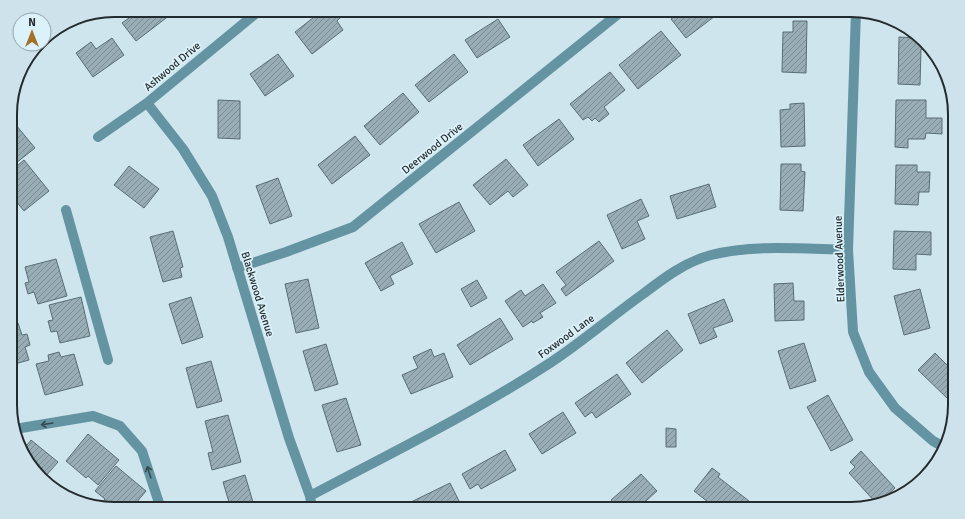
<svg xmlns="http://www.w3.org/2000/svg" width="965" height="519" font-family="Signika,sans-serif">
	<style>
		.building { fill: url(#building-hatch); stroke: #596d74 }
		.lines { fill: none; stroke-linecap: round; stroke-linejoin: round }
		.minor { stroke: #6493a2; stroke-width: 10 }
		.oneway { stroke: #364a51 }
		.labels { text-anchor: middle; stroke-width: 3.5; stroke-linejoin: round; paint-order: stroke }
		.street-label { font-size: 11px; fill: #232b2e; stroke: #dcf2fa }
		.rim { fill: none; stroke: #232b2e; stroke-width: 2 }
	</style>
	<defs>
		<pattern id="building-hatch" width="6" height="6" patternUnits="userSpaceOnUse"><rect width="6" height="6" fill="#98adb5"/><path d="M-1 1l2-2M0 6l6-6M5 7l2-2" fill="none" stroke="#7c8d94"/></pattern>
	</defs>
	<rect width="100%" height="100%" fill="#cfe5ed"/>
	<path class="building" d="M 140,10 L 166,10 L 170,15 L 136,41 L 122,23 Z
		M 323,10 L 336,10 L 341,17 L 337,21 L 343,30 L 312,54 L 295,32 Z
		M 523,10 L 540,10 L 530,18 Z
		M 683,10 L 723,10 L 686,38 L 671,19 Z
		M 498,19 L 510,37 L 477,58 L 465,40 Z
		M 793,21 L 807,21 L 806,73 L 782,72 L 783,32 L 793,32 Z
		M 661,31 L 681,55 L 638,89 L 619,65 Z
		M 899,37 L 917,38 L 927,47 L 927,49 L 921,49 L 920,85 L 898,84 Z
		M 112,38 L 124,55 L 93,77 L 76,53 L 91,42 L 96,49 Z
		M 278,54 L 294,76 L 265,96 L 250,74 Z
		M 454,54 L 468,72 L 429,102 L 415,85 Z
		M 610,72 L 625,90 L 604,107 L 609,114 L 599,122 L 595,118 L 592,121 L 588,117 L 583,120 L 570,104 Z
		M 403,93 L 419,112 L 380,145 L 364,126 Z
		M 218,100 L 240,101 L 240,139 L 218,138 Z
		M 896,100 L 926,100 L 926,118 L 942,118 L 942,134 L 926,133 L 925,139 L 908,139 L 908,148 L 895,147 Z
		M 804,103 L 805,146 L 781,147 L 780,110 L 790,109 L 790,104 Z
		M 11,119 L 35,148 L 11,167 Z
		M 559,119 L 574,139 L 538,166 L 523,145 Z
		M 355,136 L 370,155 L 332,184 L 318,165 Z
		M 506,159 L 528,185 L 513,197 L 508,191 L 490,205 L 473,185 Z
		M 24,160 L 49,191 L 24,211 L 15,200 L 13,201 L 11,198 L 11,171 Z
		M 781,164 L 801,164 L 801,171 L 805,172 L 803,211 L 780,210 Z
		M 896,165 L 917,165 L 917,172 L 930,172 L 929,192 L 919,192 L 918,205 L 895,204 Z
		M 129,166 L 159,189 L 144,208 L 114,185 Z
		M 278,178 L 292,216 L 270,224 L 256,186 Z
		M 709,184 L 716,207 L 677,219 L 670,196 Z
		M 641,199 L 649,216 L 637,221 L 645,239 L 622,249 L 607,215 Z
		M 459,202 L 475,231 L 436,253 L 419,224 Z
		M 173,231 L 183,267 L 180,268 L 182,277 L 163,282 L 150,237 Z
		M 894,231 L 931,232 L 931,255 L 916,254 L 916,270 L 893,269 Z
		M 599,241 L 614,261 L 566,296 L 561,289 L 566,285 L 556,272 Z
		M 402,242 L 413,264 L 390,276 L 394,284 L 381,291 L 365,263 Z
		M 56,259 L 67,296 L 38,304 L 34,292 L 28,294 L 25,283 L 29,282 L 25,267 Z
		M 308,279 L 319,328 L 296,333 L 285,284 Z
		M 477,280 L 487,298 L 471,307 L 461,289 Z
		M 793,283 L 794,301 L 804,301 L 804,320 L 775,321 L 774,284 Z
		M 543,284 L 556,303 L 540,313 L 543,317 L 533,323 L 532,321 L 523,327 L 505,301 L 521,290 L 525,296 Z
		M 920,289 L 930,328 L 904,335 L 894,296 Z
		M 81,297 L 90,336 L 60,343 L 57,331 L 51,332 L 48,321 L 53,320 L 49,305 Z
		M 191,297 L 203,337 L 182,344 L 169,304 Z
		M 724,299 L 733,321 L 713,328 L 717,337 L 700,344 L 688,314 Z
		M 500,318 L 513,339 L 470,365 L 457,345 Z
		M 18,323 L 22,335 L 27,334 L 30,345 L 25,347 L 29,360 L 11,365 L 11,325 Z
		M 667,330 L 683,350 L 642,383 L 626,363 Z
		M 804,343 L 816,381 L 790,389 L 778,351 Z
		M 326,344 L 338,384 L 315,391 L 303,351 Z
		M 431,349 L 434,357 L 444,353 L 453,377 L 411,394 L 402,375 L 418,368 L 413,357 Z
		M 59,352 L 61,357 L 74,354 L 83,385 L 45,395 L 36,364 L 49,361 L 48,355 Z
		M 935,353 L 955,373 L 955,393 L 948,399 L 918,370 Z
		M 211,361 L 222,401 L 197,408 L 186,368 Z
		M 617,374 L 631,394 L 596,418 L 592,412 L 585,417 L 575,403 Z
		M 828,395 L 853,440 L 831,451 L 807,407 Z
		M 346,398 L 361,445 L 337,452 L 322,405 Z
		M 563,412 L 576,433 L 542,454 L 529,434 Z
		M 228,415 L 241,462 L 212,470 L 208,453 L 213,452 L 205,421 Z
		M 666,428 L 676,429 L 676,447 L 666,447 Z
		M 88,434 L 119,460 L 98,485 L 88,476 L 86,478 L 66,461 Z
		M 31,440 L 58,462 L 44,478 L 27,463 L 23,450 Z
		M 505,450 L 516,470 L 481,489 L 478,484 L 470,489 L 462,474 Z
		M 861,451 L 895,488 L 881,501 L 876,503 L 849,473 L 855,467 L 850,462 Z
		M 116,466 L 146,491 L 131,509 L 117,509 L 116,508 L 114,509 L 107,507 L 102,503 L 105,499 L 95,491 Z
		M 712,468 L 720,474 L 718,477 L 749,501 L 743,509 L 717,509 L 694,491 Z
		M 641,474 L 657,491 L 637,509 L 615,509 L 617,507 L 611,500 Z
		M 245,475 L 255,509 L 231,509 L 223,482 Z
		M 450,483 L 461,505 L 452,509 L 412,509 L 409,503 Z"/>
	<g class="lines">
		<path class="minor" d="M 856,11 L 848,250 L 853,332 L 869,372 L 895,408 L 933,441 L 944,447
			M 147,103 L 183,149 L 212,196 L 228,237 L 289,438 L 310,496 L 312,509
			M 98,137 L 147,103 L 260,10
			M 66,210 L 108,360
			M 237,268 L 286,252 L 353,227 L 623,10
			M 15,429 L 93,416 L 120,426 L 142,451 L 161,509
			M 310,496 C 391,453 473,413 550,363 C 582,342 612,316 643,294 C 664,278 685,262 711,255 C 755,244 803,249 848,250"/>
	</g>
	<defs><path id="oneway-shaft" d="M-6 0H5M1.5-3L5.5 0L1.5 3" fill="none" stroke-width="1.6" stroke-linecap="round" stroke-linejoin="round"/></defs>
	<g class="oneway">
		<use href="#oneway-shaft" transform="translate(47 424) rotate(171)"/>
		<use href="#oneway-shaft" transform="translate(149 472) rotate(-108)"/>
	</g>
	<g class="labels">
		<g class="street-label">
			<text transform="translate(172 66) rotate(-40)" y="4">Ashwood Drive</text>
			<text transform="translate(432 148) rotate(-39)" y="4">Deerwood Drive</text>
			<text transform="translate(839 259) rotate(-92)" y="4">Elderwood Avenue</text>
			<text transform="translate(258 294) rotate(73)" y="4">Blackwood Avenue</text>
			<text transform="translate(566 336) rotate(-36)" y="4">Foxwood Lane</text>
		</g>
	</g>
	<path d="M0 0H965V519H0ZM114 17H851A97 97 0 0 1 948 114V405A97 97 0 0 1 851 502H114A97 97 0 0 1 17 405V114A97 97 0 0 1 114 17Z" fill="#cde2ea" fill-rule="evenodd"/>
	<path class="rim" d="M114 17H851A97 97 0 0 1 948 114V405A97 97 0 0 1 851 502H114A97 97 0 0 1 17 405V114A97 97 0 0 1 114 17Z"/>
	<g transform="translate(32 32)"><circle r="19" fill="#dcf2fa" stroke="#92a2a8"/>
	<path d="M0-3L7 15L0 10L-7 15Z" fill="#a57129"/>
	<text y="-6" font-size="11" font-weight="bold" text-anchor="middle" fill="#232b2e">N</text>
	</g>
</svg>
